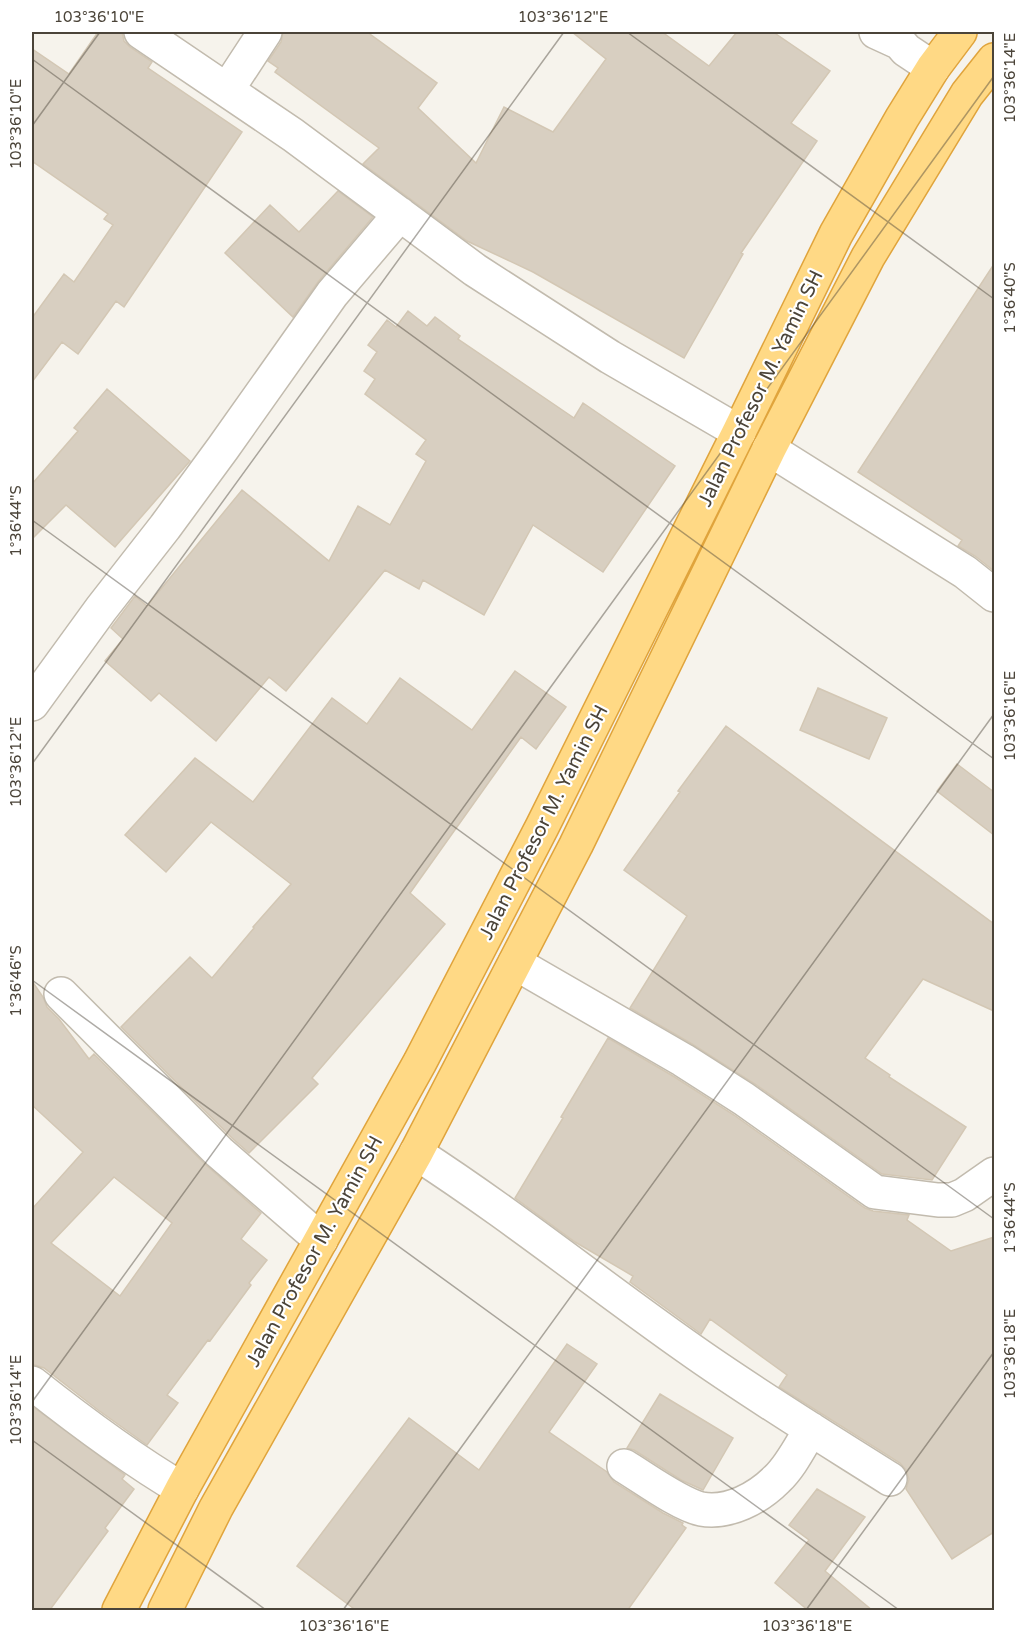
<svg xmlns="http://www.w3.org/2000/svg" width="1026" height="1642" font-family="'Varela Round',sans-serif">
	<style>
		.building { fill: #d8cfc1; stroke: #d3c7b4; stroke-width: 1.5; fill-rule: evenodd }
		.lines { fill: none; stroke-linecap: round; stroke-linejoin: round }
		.minor-casing { stroke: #c2bbae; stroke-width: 36 }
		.trunk-casing { stroke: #e0a43c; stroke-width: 36 }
		.minor { stroke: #fff; stroke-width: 33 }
		.trunk { stroke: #ffd985; stroke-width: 33 }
		.ticks { fill: none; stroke: #4b4439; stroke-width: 1.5; stroke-opacity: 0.45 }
		.labels { text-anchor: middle; stroke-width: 4.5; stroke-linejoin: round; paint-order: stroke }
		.street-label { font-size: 20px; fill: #4b4439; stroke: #fff }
		.neatline { fill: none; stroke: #4b4439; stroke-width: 2 }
		.ticks-label { font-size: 15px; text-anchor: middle; fill: #4b4439 }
	</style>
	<rect width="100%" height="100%" fill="#f6f3ec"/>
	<path class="building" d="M 98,32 L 122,32 L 124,41 L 130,47 L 152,62 L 148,68 L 242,132 L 124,307 L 116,301 L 78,354 L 62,342 L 32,382 L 32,318 L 64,274 L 74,282 L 113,225 L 104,219 L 108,214 L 32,161 L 32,49 L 69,74 Z
		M 283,32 L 367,32 L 437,83 L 418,108 L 476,163 L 504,107 L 553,132 L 606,59 L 572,32 L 662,32 L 709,66 L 737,32 L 773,32 L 830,71 L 791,123 L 817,141 L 741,253 L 743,254 L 684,358 L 533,272 L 467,241 L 363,164 L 379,148 L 275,72 L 278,68 L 268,61 L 281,42 Z
		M 338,191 L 373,217 L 318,282 L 293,317 L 225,253 L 270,205 L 299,232 Z
		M 994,264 L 994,571 L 975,556 L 958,546 L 962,540 L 858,472 Z
		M 408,311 L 427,326 L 435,317 L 460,336 L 458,339 L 574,418 L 583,403 L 675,466 L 603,572 L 533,525 L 484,615 L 423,580 L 419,589 L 385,570 L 286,691 L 269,677 L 216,741 L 159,693 L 151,701 L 105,661 L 123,639 L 111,628 L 135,596 L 147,606 L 242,490 L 329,561 L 358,506 L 390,525 L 426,461 L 416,454 L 426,440 L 365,394 L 375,379 L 364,371 L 377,352 L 368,345 L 387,320 L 396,327 Z
		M 107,389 L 190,461 L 115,547 L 66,505 L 32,539 L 32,484 L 78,431 L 74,428 Z
		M 515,671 L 566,707 L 536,749 L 521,737 L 410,893 L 445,924 L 312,1078 L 318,1084 L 249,1153 L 232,1138 L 121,1027 L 190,957 L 212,978 L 254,928 L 253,927 L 291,884 L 211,822 L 166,872 L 125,835 L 195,758 L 253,802 L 332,698 L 367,724 L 400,678 L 472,730 Z
		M 818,688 L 887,718 L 869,759 L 800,730 Z
		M 726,726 L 994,924 L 994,1011 L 923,979 L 865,1058 L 890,1075 L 889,1077 L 966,1127 L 932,1180 L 882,1174 L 755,1084 L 692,1044 L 630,1008 L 687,916 L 624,870 L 680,792 L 678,791 Z
		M 957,764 L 994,792 L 994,835 L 937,791 Z
		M 32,981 L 43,997 L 47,1007 L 59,1019 L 89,1059 L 94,1054 L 206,1165 L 261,1213 L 241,1239 L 267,1260 L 249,1283 L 251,1285 L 210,1341 L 208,1340 L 167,1395 L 178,1403 L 147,1445 L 98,1410 L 44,1368 L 35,1365 L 32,1365 L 32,1209 L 83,1152 L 32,1105 ZM 114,1177 L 172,1223 L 120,1296 L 51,1243 Z
		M 608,1038 L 673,1076 L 734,1115 L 865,1208 L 873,1211 L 909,1215 L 907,1220 L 951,1251 L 994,1237 L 994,1532 L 952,1559 L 906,1489 L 909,1479 L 906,1470 L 900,1463 L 779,1387 L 787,1375 L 710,1319 L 701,1334 L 630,1282 L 633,1276 L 575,1242 L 515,1198 L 563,1118 L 561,1117 Z
		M 567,1344 L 597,1364 L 549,1432 L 607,1472 L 614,1482 L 663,1513 L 683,1523 L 682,1525 L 686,1528 L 627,1611 L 357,1611 L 297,1566 L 409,1418 L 479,1470 Z
		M 660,1394 L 733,1438 L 703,1490 L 681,1480 L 634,1450 L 627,1448 Z
		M 32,1406 L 125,1475 L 122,1479 L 134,1489 L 105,1528 L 108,1531 L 49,1611 L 32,1611 Z
		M 817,1489 L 865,1517 L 825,1571 L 873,1611 L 809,1611 L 775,1583 L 809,1540 L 789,1525 Z"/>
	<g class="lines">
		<defs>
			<path id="minor" d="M 141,32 L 293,135 L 475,270 L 610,357 L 739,432
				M 876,32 L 900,43 L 906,50 L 933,68
				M 227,90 L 265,32
				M 769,449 L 965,572 L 994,595
				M 32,704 L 101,609 L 165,527 L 223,448 L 332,294 L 400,214
				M 515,963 L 683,1060 L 744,1099 L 875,1192 L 938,1200 L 952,1200 L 964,1195 L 994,1174
				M 61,994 L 219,1152 L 321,1240
				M 416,1153 C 509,1213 596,1283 687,1347 C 753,1394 822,1436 890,1479
				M 32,1383 C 80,1421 129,1458 182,1489
				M 624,1466 C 644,1478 679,1504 701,1509 C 729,1514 758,1498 777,1479 C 791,1466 801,1445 811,1429"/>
			<path id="trunk" d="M 119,1610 L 182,1489 L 420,1062 L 542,827 L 739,432 L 836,234 L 902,118 L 933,68 L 960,32
				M 165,1610 L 216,1508 L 416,1153 L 576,845 L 769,449 L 868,257 L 967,94 L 994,60"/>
		</defs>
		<use href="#minor" class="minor-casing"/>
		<use href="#trunk" class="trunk-casing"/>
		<use href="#minor" class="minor"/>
		<use href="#trunk" class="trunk"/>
	</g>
	<path class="ticks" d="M 627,32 L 994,299M 32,59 L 994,759M 32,126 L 100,32M 32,520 L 994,1219M 32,764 L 564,32M 32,980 L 899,1610M 32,1402 L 994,76M 32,1440 L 266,1610M 343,1610 L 994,714M 806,1610 L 994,1352"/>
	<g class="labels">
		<g class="street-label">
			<text transform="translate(760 388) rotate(-64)" y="7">Jalan Profesor M. Yamin SH</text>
			<text transform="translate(543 822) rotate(-63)" y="7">Jalan Profesor M. Yamin SH</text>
			<text transform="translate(314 1251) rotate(-61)" y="7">Jalan Profesor M. Yamin SH</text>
		</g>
	</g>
	<rect width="1026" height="1642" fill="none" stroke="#ffffff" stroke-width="66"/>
	<rect x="33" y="33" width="960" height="1576" class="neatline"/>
	<g class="ticks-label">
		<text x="99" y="22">103°36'10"E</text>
		<text x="563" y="22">103°36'12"E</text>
		<text transform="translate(1010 78) rotate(-90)" y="5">103°36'14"E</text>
		<text transform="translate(16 124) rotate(-90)" y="5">103°36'10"E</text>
		<text transform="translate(1010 298) rotate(-90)" y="5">1°36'40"S</text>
		<text transform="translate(16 521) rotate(-90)" y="5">1°36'44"S</text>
		<text transform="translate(1010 716) rotate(-90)" y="5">103°36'16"E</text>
		<text transform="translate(16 762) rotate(-90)" y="5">103°36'12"E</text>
		<text transform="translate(16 981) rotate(-90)" y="5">1°36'46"S</text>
		<text transform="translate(1010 1218) rotate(-90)" y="5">1°36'44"S</text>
		<text transform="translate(1010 1354) rotate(-90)" y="5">103°36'18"E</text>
		<text transform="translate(16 1400) rotate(-90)" y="5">103°36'14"E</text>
		<text x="344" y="1631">103°36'16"E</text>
		<text x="807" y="1631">103°36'18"E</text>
	</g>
</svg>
